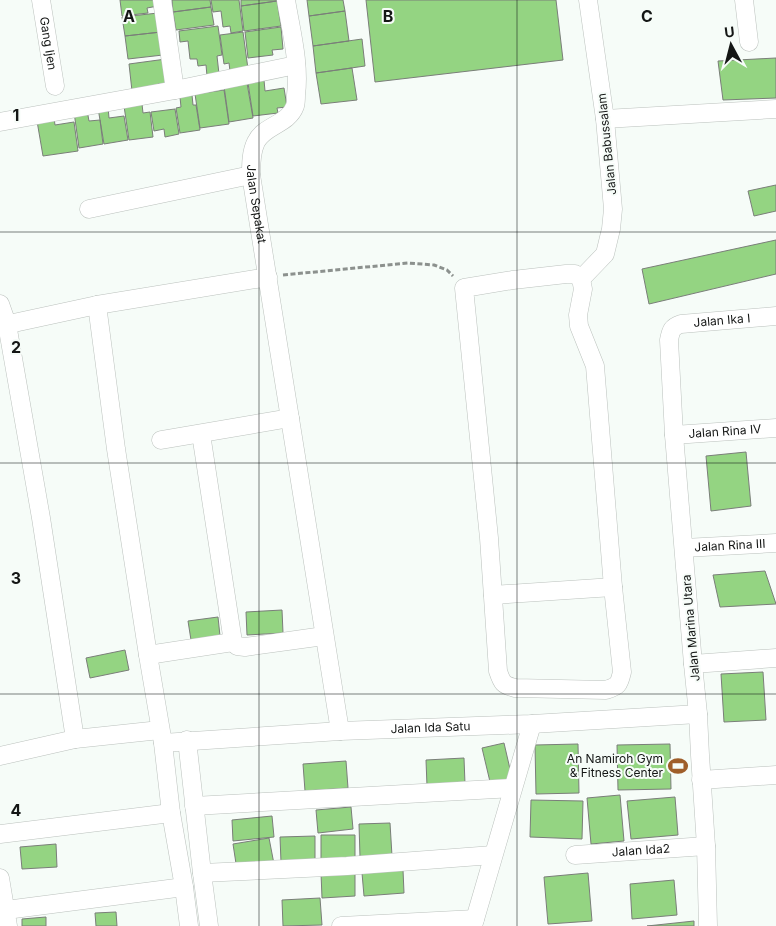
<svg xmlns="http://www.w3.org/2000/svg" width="776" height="926" font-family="Inter,sans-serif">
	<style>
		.building { fill: #94d482; stroke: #7a7e79 }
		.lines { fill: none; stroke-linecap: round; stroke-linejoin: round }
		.minor-casing { stroke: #bbc1bd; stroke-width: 19 }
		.path { stroke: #8c918e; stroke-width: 3; stroke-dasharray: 5 2.5; stroke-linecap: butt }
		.minor { stroke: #fff; stroke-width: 18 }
		.grid { fill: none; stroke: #141615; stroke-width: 1; stroke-opacity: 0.55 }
		.labels { text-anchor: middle; stroke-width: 4; stroke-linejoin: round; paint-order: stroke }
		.street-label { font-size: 12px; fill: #141615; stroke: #f6fcf8 }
		.poi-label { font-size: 12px; fill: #141615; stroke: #f6fcf8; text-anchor: end }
		.grid-label { font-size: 16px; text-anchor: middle; font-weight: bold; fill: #141615; stroke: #f6fcf8; stroke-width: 4; stroke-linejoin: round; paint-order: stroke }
	</style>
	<rect width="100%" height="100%" fill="#f6fcf8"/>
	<path class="building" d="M 120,0 L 157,0 L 158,6 L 147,8 L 148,13 L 122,16 Z
		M 172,0 L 210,0 L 211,7 L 173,12 Z
		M 211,0 L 239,0 L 243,31 L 231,33 L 230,26 L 223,27 L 221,11 L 213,12 Z
		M 241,0 L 277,0 L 277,1 L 241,6 Z
		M 307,0 L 343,0 L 345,11 L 309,16 Z
		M 366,0 L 556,0 L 563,60 L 375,82 Z
		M 277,1 L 281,26 L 244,31 L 241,6 Z
		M 211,7 L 214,25 L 176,30 L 173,12 Z
		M 345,11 L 349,41 L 313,46 L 309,16 Z
		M 158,13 L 161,32 L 125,36 L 122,17 Z
		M 218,26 L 222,55 L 217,56 L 219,74 L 207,76 L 206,65 L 198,66 L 197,59 L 190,59 L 188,41 L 180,42 L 179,31 Z
		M 281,27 L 283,49 L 272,50 L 273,55 L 248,58 L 245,32 Z
		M 161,32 L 163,55 L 128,59 L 125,36 Z
		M 243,32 L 248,69 L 230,71 L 229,63 L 224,64 L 220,35 Z
		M 362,39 L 365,66 L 316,73 L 313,46 Z
		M 776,58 L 776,98 L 723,100 L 718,61 Z
		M 166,59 L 169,83 L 158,84 L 158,87 L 132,91 L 129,64 Z
		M 352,68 L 357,100 L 321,104 L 316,73 Z
		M 264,80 L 265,91 L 284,88 L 287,107 L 277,108 L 278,113 L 253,116 L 248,83 Z
		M 247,83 L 253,118 L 229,122 L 224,86 Z
		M 224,90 L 229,124 L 200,128 L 195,94 Z
		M 192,95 L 193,105 L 196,105 L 200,130 L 180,133 L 176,108 L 181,107 L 180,97 Z
		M 142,104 L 143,113 L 150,112 L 153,137 L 129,140 L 124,106 Z
		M 108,107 L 109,118 L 124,116 L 128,140 L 104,144 L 98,108 Z
		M 175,109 L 179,134 L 165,137 L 164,129 L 154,131 L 151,112 Z
		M 87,110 L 89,121 L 100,120 L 103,144 L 79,148 L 74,112 Z
		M 54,118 L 55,125 L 74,122 L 78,151 L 43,156 L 37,121 Z
		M 776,185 L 776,211 L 754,216 L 748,191 Z
		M 776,240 L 776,274 L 649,304 L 642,269 Z
		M 746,452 L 751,506 L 711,511 L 706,456 Z
		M 765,571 L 776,604 L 720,607 L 713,575 Z
		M 282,610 L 283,633 L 247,635 L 246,612 Z
		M 218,617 L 220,636 L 191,640 L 188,621 Z
		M 125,650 L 129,670 L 90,678 L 86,658 Z
		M 763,672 L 766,720 L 724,722 L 721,674 Z
		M 504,743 L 513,782 L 491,786 L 482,748 Z
		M 578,744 L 579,793 L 536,794 L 535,745 Z
		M 670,744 L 671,789 L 618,790 L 617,745 Z
		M 464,758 L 465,784 L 427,786 L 426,760 Z
		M 346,761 L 348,788 L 305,791 L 303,764 Z
		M 620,795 L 624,841 L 591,844 L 587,798 Z
		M 675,797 L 678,835 L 631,839 L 627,801 Z
		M 531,800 L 583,801 L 582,839 L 530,837 Z
		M 351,807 L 353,829 L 318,833 L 316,810 Z
		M 272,816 L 274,837 L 233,841 L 232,820 Z
		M 390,823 L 392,856 L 360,857 L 359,824 Z
		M 321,835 L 355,835 L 355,863 L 321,863 Z
		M 315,836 L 315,861 L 281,862 L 280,837 Z
		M 269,838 L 274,864 L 237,870 L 233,844 Z
		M 56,844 L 57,867 L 22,869 L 20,847 Z
		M 403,870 L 404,893 L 364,896 L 362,873 Z
		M 355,872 L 355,896 L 322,898 L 321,873 Z
		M 588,873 L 592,921 L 548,924 L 544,877 Z
		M 674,880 L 677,915 L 632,919 L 630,884 Z
		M 320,898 L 322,925 L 283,926 L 282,900 Z
		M 116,912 L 117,926 L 96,926 L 95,913 Z
		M 46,917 L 46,926 L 22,926 L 22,919 Z
		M 694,921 L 694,926 L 647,926 Z"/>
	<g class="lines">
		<defs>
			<g id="minor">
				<path id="s1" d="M 41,0 L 55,86"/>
				<path d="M 162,0 L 175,90"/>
				<path id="s2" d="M 286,0 C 291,31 300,63 296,95 C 296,98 296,103 295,106 C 288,125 264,125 256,142 C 251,152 251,164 251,175 L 340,731"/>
				<path d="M 744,0 L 749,42"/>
				<path d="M 605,119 L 776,109"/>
				<path d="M 0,122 L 175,90 L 296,65"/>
				<path d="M 89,209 L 251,175"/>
				<path d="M 566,274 L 575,274 L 581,279 L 583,289 L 578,315 L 579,326 L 595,366 L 613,587 L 622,672 C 619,685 618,686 606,690 L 515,688 C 503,685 502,683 498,671 L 489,538 L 464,288 L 513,280 Z"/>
				<path d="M 581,279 L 605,254 L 611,229 L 613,209 L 605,119 L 588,0"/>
				<path d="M 0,304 L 7,324 L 41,518 L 75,739"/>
				<path d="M 97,305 L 116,449 L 148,655 L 163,743 L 171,813 L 184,887 L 189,926"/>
				<path d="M 0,326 L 97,305 L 268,277"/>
				<path d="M 201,434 L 233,642 L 237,646 L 245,647 L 324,636"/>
				<path id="s3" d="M 674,435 L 776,428"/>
				<path d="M 161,440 L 290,418"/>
				<path id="s4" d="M 684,548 L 776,543"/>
				<path d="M 493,595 L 613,587"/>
				<path d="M 148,655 L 233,642"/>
				<path d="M 693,664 L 776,658"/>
				<path d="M 187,740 L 202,873 L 209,926"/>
				<path id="s5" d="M 163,743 L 340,731 L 532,724 L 698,714"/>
				<path d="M 0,756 L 75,739 L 160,730"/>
				<path d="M 701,780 L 776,775"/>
				<path d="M 194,806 L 512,788"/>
				<path d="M 0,834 L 171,813"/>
				<path id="s6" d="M 575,855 L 706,846"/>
				<path d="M 202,873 L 347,866 L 493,855"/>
				<path d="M 0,878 L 8,926"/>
				<path d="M 6,910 L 184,887"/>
				<path d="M 341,926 L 475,919"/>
				<path d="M 473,926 L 532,724"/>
				<path id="s7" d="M 708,926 L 706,846 L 700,755 L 698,714 L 693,664 L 674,435 L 669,340 C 671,330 672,327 681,324 L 776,316"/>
			</g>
		</defs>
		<use href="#minor" class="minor-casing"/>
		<path class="path" d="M 283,275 L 408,263 L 434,265 L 447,270 L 453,276"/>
		<use href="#minor" class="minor"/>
	</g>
	<path class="grid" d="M 259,0 L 259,926M 517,0 L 517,926M 0,232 L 776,232M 0,463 L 776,463M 0,694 L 776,694"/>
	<defs>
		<symbol id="stadium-bare" viewBox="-9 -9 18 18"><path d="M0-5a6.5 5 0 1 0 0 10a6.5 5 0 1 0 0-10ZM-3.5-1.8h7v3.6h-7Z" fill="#9f5e2a" stroke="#f6fcf8" stroke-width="2.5" paint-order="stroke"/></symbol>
	</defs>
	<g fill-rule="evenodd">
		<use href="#stadium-bare" x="664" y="752" width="28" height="28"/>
	</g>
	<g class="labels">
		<g class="street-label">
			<text dy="4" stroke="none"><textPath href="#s1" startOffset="44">Gang Ijen</textPath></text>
			<text transform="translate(607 144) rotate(-96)" y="4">Jalan Babussalam</text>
			<text dy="4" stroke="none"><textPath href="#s2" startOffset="224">Jalan Sepakat</textPath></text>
			<text dy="4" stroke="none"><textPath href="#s7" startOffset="650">Jalan Ika I</textPath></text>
			<text dy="4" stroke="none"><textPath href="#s3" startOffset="51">Jalan Rina IV</textPath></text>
			<text dy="4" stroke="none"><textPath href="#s4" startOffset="46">Jalan Rina III</textPath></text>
			<text transform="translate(691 628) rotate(-95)" y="4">Jalan Marina Utara</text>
			<text dy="4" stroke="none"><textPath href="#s5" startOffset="268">Jalan Ida Satu</textPath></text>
			<text dy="4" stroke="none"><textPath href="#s6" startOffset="66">Jalan Ida2</textPath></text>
		</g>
		<g class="poi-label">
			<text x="663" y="763">An Namiroh Gym<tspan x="663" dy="14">&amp; Fitness Center</tspan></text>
		</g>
	</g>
	<g class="grid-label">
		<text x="129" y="22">A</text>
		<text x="388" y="22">B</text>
		<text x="647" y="22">C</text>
		<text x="16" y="121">1</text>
		<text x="16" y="353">2</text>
		<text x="16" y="584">3</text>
		<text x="16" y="816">4</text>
	</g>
	<g transform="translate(731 45) rotate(353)" stroke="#f6fcf8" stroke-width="4" paint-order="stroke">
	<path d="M0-4L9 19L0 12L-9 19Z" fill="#141615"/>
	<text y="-8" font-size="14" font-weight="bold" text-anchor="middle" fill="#141615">U</text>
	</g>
</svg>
